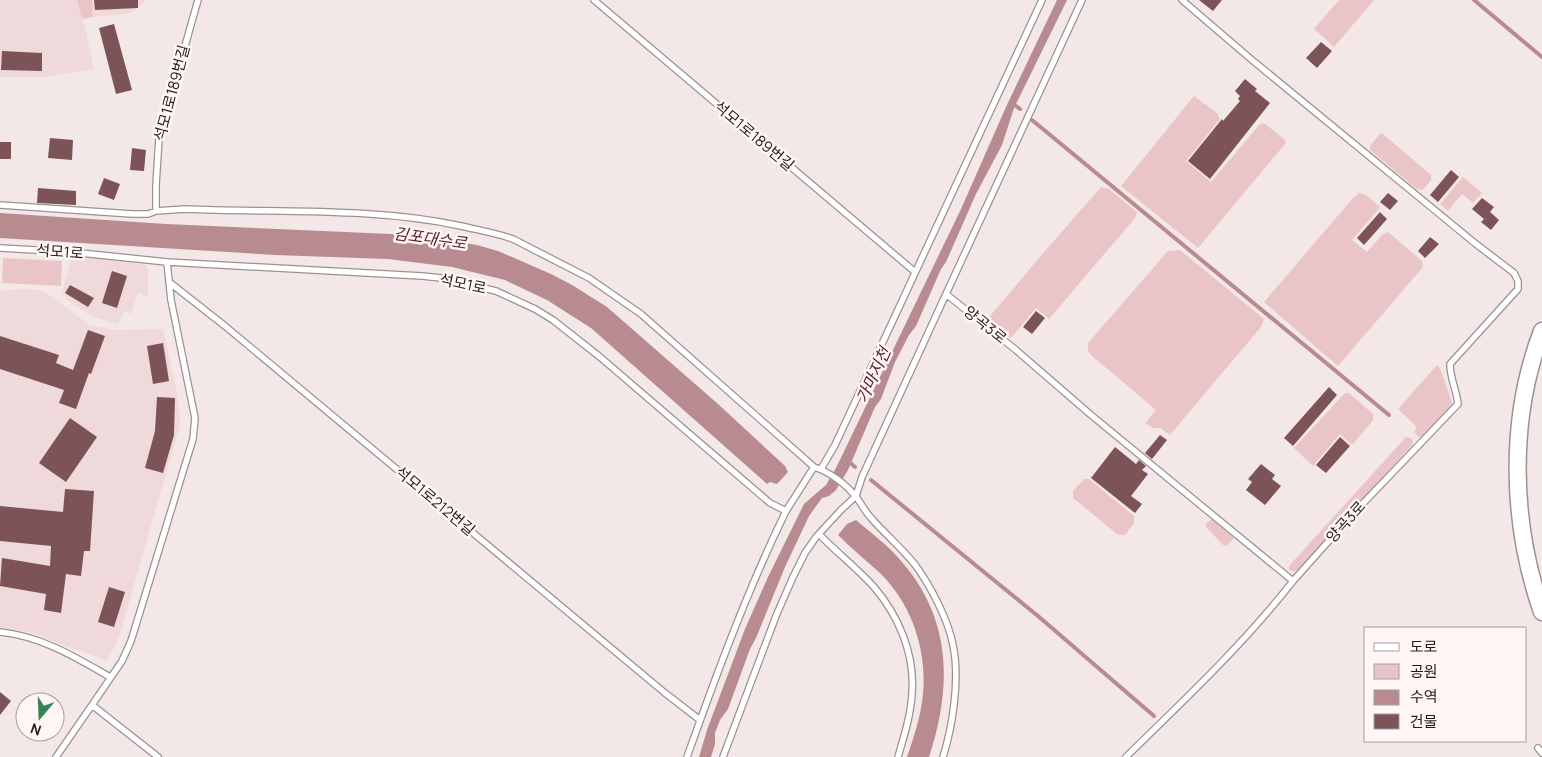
<svg xmlns="http://www.w3.org/2000/svg" width="1542" height="757" font-family="Manrope,'Noto Sans KR',sans-serif">
	<style>
		.built { fill: #efd9db }
		.green { fill: #eac5c8 }
		.water { fill: #b78b8f }
		.lines { fill: none; stroke-linecap: round; stroke-linejoin: round }
		.stream { stroke: #b78b8f; stroke-width: 4 }
		.building { fill: #7c5458 }
		.lane-casing { stroke: #9d9192; stroke-width: 8 }
		.secondary-casing { stroke: #9d9192; stroke-width: 19 }
		.lane { stroke: #fff; stroke-width: 5.5 }
		.secondary { stroke: #fff; stroke-width: 16 }
		.labels { text-anchor: middle; stroke-width: 5; stroke-linejoin: round; paint-order: stroke }
		.street-label { font-size: 15px; fill: #211c1d; stroke: #fff5f5 }
		.water-label { font-size: 16px; font-style: italic; fill: #5b222c; stroke: #fff5f5 }
	</style>
	<rect width="100%" height="100%" fill="#f3e7e8"/>
	<path class="built" d="M 0,0 L 77,0 L 86,33 L 94,69 L 46,77 L 0,77 Z
		M 92,0 L 146,0 L 135,10 L 130,13 L 93,17 Z
		M 72,256 L 91,257 L 146,265 L 148,268 L 148,294 L 147,296 L 138,293 L 131,314 L 124,311 L 118,324 L 94,317 L 69,302 L 62,292 Z
		M 23,289 L 39,290 L 48,294 L 89,325 L 116,330 L 163,329 L 177,394 L 180,419 L 179,428 L 125,617 L 117,642 L 107,661 L 30,632 L 0,627 L 0,291 Z"/>
	<path class="green" d="M 77,0 L 92,0 L 93,17 L 82,19 Z
		M 1339,0 L 1374,0 L 1334,47 L 1314,29 Z
		M 1194,96 L 1217,113 L 1220,119 L 1186,161 L 1211,182 L 1260,124 L 1264,123 L 1285,140 L 1286,143 L 1198,248 L 1121,186 Z
		M 1380,134 L 1383,134 L 1431,175 L 1431,180 L 1423,190 L 1417,189 L 1370,150 L 1370,146 Z
		M 1463,177 L 1482,193 L 1473,203 L 1462,194 L 1448,211 L 1440,204 Z
		M 1101,187 L 1109,189 L 1137,212 L 1135,218 L 1049,319 L 1036,308 L 1012,337 L 1007,337 L 990,323 L 990,316 L 1045,251 Z
		M 1359,193 L 1366,195 L 1380,207 L 1352,240 L 1367,252 L 1383,234 L 1388,232 L 1422,261 L 1423,267 L 1338,366 L 1264,302 L 1353,198 Z
		M 1180,250 L 1264,319 L 1261,327 L 1170,435 L 1160,428 L 1153,428 L 1145,423 L 1156,410 L 1092,356 L 1088,351 L 1088,343 L 1168,251 Z
		M 3,258 L 62,261 L 61,286 L 2,283 Z
		M 1437,365 L 1440,368 L 1452,402 L 1451,406 L 1423,436 L 1419,437 L 1414,432 L 1417,427 L 1398,409 Z
		M 1345,393 L 1349,393 L 1373,414 L 1373,420 L 1352,445 L 1340,434 L 1313,466 L 1294,448 Z
		M 1406,437 L 1410,438 L 1413,440 L 1413,444 L 1302,566 C 1298,570 1295,573 1289,570 L 1289,566 Z
		M 1084,479 L 1089,479 L 1134,516 L 1134,523 L 1125,535 L 1118,535 L 1073,498 L 1073,491 Z
		M 1211,519 L 1234,538 L 1227,546 L 1223,545 L 1206,527 L 1206,524 Z"/>
	<path class="water" d="M 1057,0 L 1067,0 L 1014,108 L 1002,145 L 976,194 L 946,262 L 941,269 L 916,326 L 909,335 L 895,362 L 881,399 L 875,407 L 848,470 L 836,490 L 829,496 L 822,498 L 809,516 L 785,567 L 756,638 L 750,649 L 728,709 L 720,720 L 715,733 L 715,744 L 711,757 L 699,757 L 707,730 L 745,629 L 768,577 L 804,504 L 826,485 L 836,468 L 961,209 L 1006,107 Z
		M 0,213 L 166,224 L 414,235 L 477,245 L 498,251 L 551,274 L 572,285 L 607,307 L 718,404 L 785,466 L 788,472 L 777,484 L 770,482 L 767,484 L 591,328 L 547,300 L 505,280 L 452,267 L 388,259 L 275,255 L 0,238 Z
		M 856,520 C 871,533 889,546 902,562 C 952,620 952,687 929,757 L 907,757 C 914,737 921,715 923,694 C 927,650 912,605 881,574 C 867,561 852,549 838,535 L 847,524 Z"/>
	<g class="lines">
		<path class="stream" d="M 1474,0 L 1542,57
			M 1012,103 L 1020,109
			M 1032,120 L 1389,415
			M 847,460 L 855,467
			M 871,480 L 1038,616 L 1154,716"/>
	</g>
	<path class="building" d="M 94,0 L 138,0 L 138,8 L 95,10 Z
		M 1199,0 L 1222,0 L 1213,11 Z
		M 114,24 L 132,90 L 116,94 L 99,28 Z
		M 1321,42 L 1332,51 L 1317,68 L 1306,58 Z
		M 2,51 L 42,53 L 42,71 L 1,70 Z
		M 1245,79 L 1257,89 L 1255,91 L 1270,103 L 1210,179 L 1188,161 L 1222,119 L 1223,121 L 1240,101 L 1238,99 L 1240,96 L 1235,91 Z
		M 50,138 L 73,140 L 72,160 L 48,158 Z
		M 0,142 L 11,142 L 11,159 L 0,159 Z
		M 132,148 L 146,150 L 144,171 L 130,170 Z
		M 1451,170 L 1459,177 L 1438,202 L 1430,195 Z
		M 104,178 L 120,184 L 114,200 L 98,194 Z
		M 38,188 L 76,191 L 76,205 L 37,203 Z
		M 1388,193 L 1398,201 L 1390,210 L 1380,202 Z
		M 1482,198 L 1494,207 L 1490,212 L 1499,220 L 1491,230 L 1481,222 L 1484,219 L 1472,209 Z
		M 1380,212 L 1387,219 L 1364,245 L 1357,238 Z
		M 1430,237 L 1439,244 L 1425,258 L 1418,251 Z
		M 112,271 L 127,276 L 117,308 L 102,303 Z
		M 70,285 L 94,298 L 88,307 L 65,293 Z
		M 1036,311 L 1045,318 L 1032,334 L 1023,327 Z
		M 88,330 L 105,336 L 91,374 L 89,373 L 76,409 L 59,403 L 64,390 L 0,369 L 0,336 L 59,355 L 56,363 L 73,370 Z
		M 163,343 L 169,381 L 153,384 L 147,346 Z
		M 1329,387 L 1337,395 L 1293,446 L 1284,438 Z
		M 157,397 L 175,398 L 174,435 L 163,473 L 145,468 L 155,431 Z
		M 70,418 L 97,437 L 66,482 L 39,463 Z
		M 1160,435 L 1167,440 L 1152,459 L 1145,453 Z
		M 1340,437 L 1350,446 L 1326,473 L 1316,465 Z
		M 1115,447 L 1136,464 L 1139,460 L 1146,466 L 1142,470 L 1148,474 L 1131,496 L 1142,504 L 1135,513 L 1091,478 Z
		M 1261,464 L 1275,475 L 1272,479 L 1281,486 L 1265,505 L 1246,490 L 1252,482 L 1248,479 Z
		M 65,489 L 94,491 L 90,551 L 84,551 L 81,576 L 66,574 L 61,613 L 44,610 L 46,594 L 0,586 L 2,558 L 50,566 L 51,546 L 0,541 L 0,506 L 63,512 Z
		M 109,587 L 125,592 L 114,627 L 98,622 Z
		M 0,692 L 11,701 L 0,715 Z"/>
	<g class="lines">
		<defs>
			<path id="lane" d="M 594,0 L 915,272
				M 0,205 L 132,214 L 148,214 L 156,211 L 156,185 L 159,138 L 198,0
				M 156,211 L 185,209 C 277,213 371,207 461,226 C 478,230 496,233 513,239 L 589,278 L 641,314 L 814,467
				M 0,248 L 71,252 L 167,262 L 422,276 L 441,278 L 496,291 L 535,309 L 553,320 L 600,357 L 770,503 L 786,511 L 814,467 C 830,472 847,485 857,498 C 862,505 866,513 872,519 C 886,535 903,549 916,566 C 931,587 948,619 953,645 C 960,678 953,725 943,757
				M 169,282 L 225,326 L 665,693 L 700,720
				M 946,294 L 1082,0
				M 821,469 L 835,445 L 1042,0
				M 819,534 C 836,552 857,568 874,587 C 899,616 915,655 912,693 C 911,715 904,736 898,757
				M 0,632 C 41,636 75,657 110,677
				M 1538,748 L 1542,753
				M 56,757 L 92,705
				M 158,757 L 92,705 L 122,661 L 131,641 L 193,439 L 195,418 L 171,300 L 167,262
				M 687,757 C 717,673 747,591 786,511
				M 723,757 L 776,616 L 793,577 L 805,553 L 816,537 L 841,510 L 856,496 L 862,477 L 946,294 L 1016,350 L 1091,415 L 1293,581 L 1352,515 L 1458,404 C 1457,391 1450,379 1450,364 L 1518,289 L 1518,281 L 1514,273 L 1476,244 L 1252,60 L 1182,0
				M 1126,757 C 1184,700 1243,645 1293,581"/>
			<path id="secondary" d="M 1542,331 C 1508,420 1511,523 1542,612"/>
		</defs>
		<use href="#lane" class="lane-casing"/>
		<use href="#secondary" class="secondary-casing"/>
		<use href="#lane" class="lane"/>
		<use href="#secondary" class="secondary"/>
	</g>
	<g class="labels">
		<g class="street-label">
			<text transform="translate(172 93) rotate(-75)" y="5">석모1로189번길</text>
			<text transform="translate(754 136) rotate(40)" y="5">석모1로189번길</text>
			<text transform="translate(60 252) rotate(4)" y="5">석모1로</text>
			<text transform="translate(463 284) rotate(12)" y="5">석모1로</text>
			<text transform="translate(985 325) rotate(39)" y="5">양곡3로</text>
			<text transform="translate(435 501) rotate(40)" y="5">석모1로212번길</text>
			<text transform="translate(1346 522) rotate(-48)" y="5">양곡3로</text>
		</g>
		<g class="water-label">
			<text transform="translate(430 238) rotate(8)" y="6">김포대수로</text>
			<text transform="translate(873 375) rotate(-65)" y="6">가마지천</text>
		</g>
	</g>
	<rect x="1364" y="627" width="162" height="115" fill="#fff5f5" stroke="#a69e9f"/>
	<rect x="1374" y="643" width="25" height="8" fill="#ffffff" stroke="#a69e9f"/>
	<text x="1410" y="652" font-size="15" fill="#211c1d">도로</text>
	<rect x="1374" y="664" width="25" height="15" fill="#eac5c8" stroke="#a69e9f"/>
	<text x="1410" y="677" font-size="15" fill="#211c1d">공원</text>
	<rect x="1374" y="690" width="25" height="15" fill="#b78b8f" stroke="#a69e9f"/>
	<text x="1410" y="702" font-size="15" fill="#211c1d">수역</text>
	<rect x="1374" y="714" width="25" height="15" fill="#7c5458" stroke="#a69e9f"/>
	<text x="1410" y="727" font-size="15" fill="#211c1d">건물</text>
	<g transform="translate(40 717) rotate(199)"><circle r="24" fill="#fff5f5" stroke="#a69e9f"/>
	<path d="M0-4L9 19L0 12L-9 19Z" fill="#368453"/>
	<text y="-8" font-size="14" font-weight="bold" text-anchor="middle" fill="#211c1d">N</text>
	</g>
</svg>
